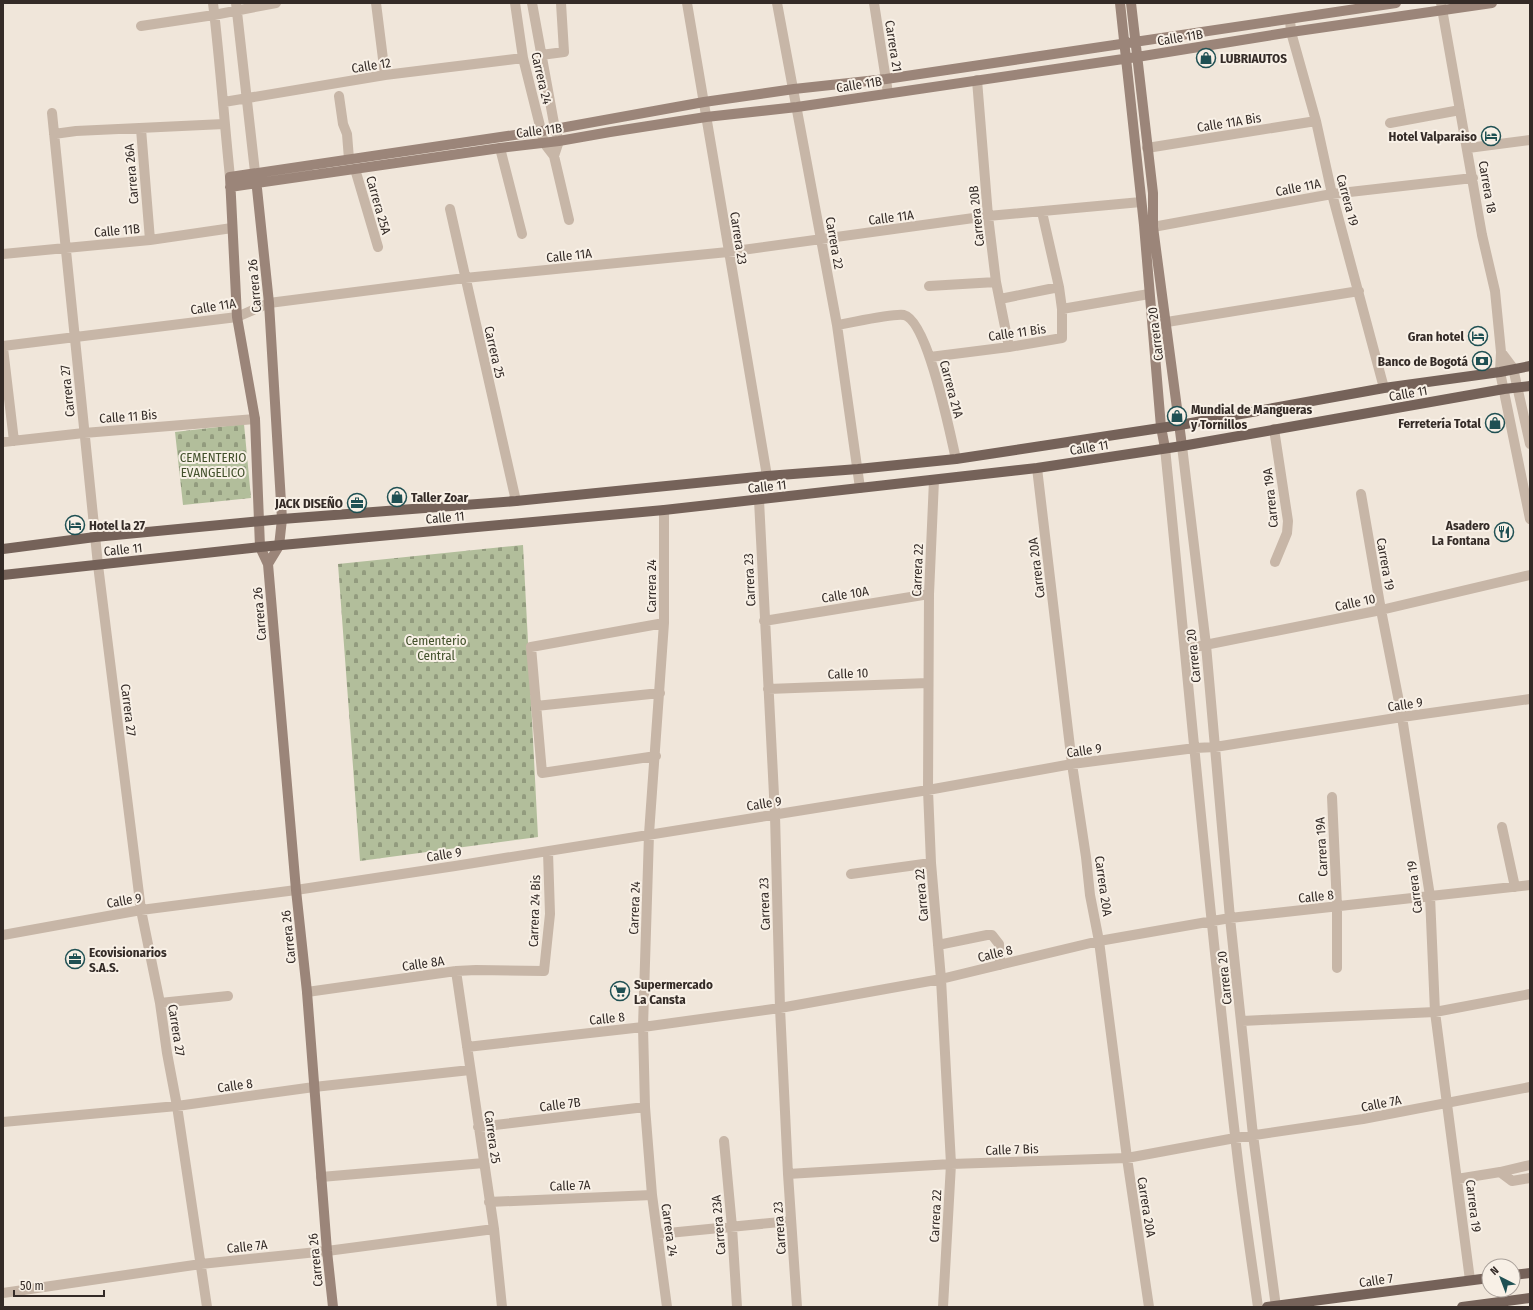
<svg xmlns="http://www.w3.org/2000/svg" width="1533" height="1310" font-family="'Fira Sans Condensed',sans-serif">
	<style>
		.cemetery { fill: url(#cemetery-stones) }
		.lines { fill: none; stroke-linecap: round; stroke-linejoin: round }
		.street { stroke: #c7b6a7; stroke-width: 10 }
		.secondary { stroke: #9b8579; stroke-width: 10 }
		.primary { stroke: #756259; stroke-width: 10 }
		.labels { text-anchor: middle; stroke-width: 4; stroke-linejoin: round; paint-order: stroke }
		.street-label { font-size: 13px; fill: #342b27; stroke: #f8f0e6 }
		.poi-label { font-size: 13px; font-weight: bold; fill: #342b27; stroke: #f8f0e6; text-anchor: start }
		.park-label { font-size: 13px; fill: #43512c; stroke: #f8f0e6 }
	</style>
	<defs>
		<pattern id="cemetery-stones" width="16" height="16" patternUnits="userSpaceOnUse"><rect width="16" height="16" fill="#b2be9b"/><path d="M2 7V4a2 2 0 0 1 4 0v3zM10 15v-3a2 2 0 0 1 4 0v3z" fill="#929b7e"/></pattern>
	</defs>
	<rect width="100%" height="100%" fill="#f0e6da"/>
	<path class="cemetery" d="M 244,424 L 251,498 L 183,505 L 175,432 Z
		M 523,545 L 538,837 L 360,861 L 338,564 Z"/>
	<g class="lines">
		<path class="street" d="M 213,3 C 220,61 224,119 230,177
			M 236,3 L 255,172
			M 376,3 L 385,75
			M 515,3 L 523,58 L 541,130 L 544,143 L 554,156 L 569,220
			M 532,3 L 555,129 L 559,141 L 554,156
			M 687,3 L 767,476
			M 777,3 L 837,325 L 860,488
			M 874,3 L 888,93
			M 1441,3 L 1482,235 L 1495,291 L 1501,352 L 1500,372 L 1530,519
			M 1290,19 L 1291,32 L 1316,121 L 1332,194 L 1384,388
			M 141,26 L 214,15 L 276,3
			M 541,55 L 564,52 L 561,3
			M 977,80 L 988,216 L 996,282 L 1009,347
			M 339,96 L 343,124 L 347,134 L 349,159
			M 224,102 L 385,75 L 523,58
			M 52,113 L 98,565 L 141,910 L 160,1003 L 167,1053 L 177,1106 L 207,1307
			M 1390,123 L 1460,110
			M 141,129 L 150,240
			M 54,134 L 76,131 L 224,124
			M 500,148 L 522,234
			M 1147,148 L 1316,121
			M 1468,148 L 1530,140
			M 355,169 L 378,247
			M 450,209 L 516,501
			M 1153,227 L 1332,194 L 1473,178
			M 3,254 L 150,240 L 232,228
			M 929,286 L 996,282
			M 1000,299 L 1059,287
			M 1062,309 L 1149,294
			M 1167,322 L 1359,291
			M 837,325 C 851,323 892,313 904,315 C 928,321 950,434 956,459
			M 3,346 L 237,317 L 269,303 L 465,278 L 728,252 L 988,216 L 1141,202
			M 3,348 L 14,441
			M 1501,352 L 1513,368 L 1530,444
			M 930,357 L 1009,347 L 1062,338 L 1062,309 L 1059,287 L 1042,212
			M 1274,429 L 1288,521 L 1287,533 L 1275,562
			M 3,442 L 84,433 L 255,419
			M 1182,446 L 1206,645 L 1230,918 L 1253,1135 L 1276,1307
			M 1165,448 C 1188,677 1208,906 1235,1135 C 1241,1192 1250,1250 1258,1307
			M 1037,468 L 1072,764 L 1086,857 L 1090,895 L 1099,941 L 1127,1158 L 1149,1307
			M 934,480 L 929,594 L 928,790 L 931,863 L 941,979 L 951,1164 L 943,1307
			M 1361,494 L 1381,610 L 1402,717 L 1430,896 L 1435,1012 L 1470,1280
			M 759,500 L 775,815 L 780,1008 L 788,1174 L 797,1307
			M 664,510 L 664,623 L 649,834 L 643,1027 L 645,1107 L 652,1195 L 667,1307
			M 764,621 L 929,594
			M 1185,649 L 1381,610 L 1530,575
			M 768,689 L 928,683
			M 536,706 L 660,693
			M 656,756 L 542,773 L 531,647 L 664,623
			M 1332,797 L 1337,906 L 1337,968
			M 1502,827 L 1515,887
			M 851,874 L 931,863
			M 3,935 L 141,910 L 296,890 L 455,866 L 928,790 L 1072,764 L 1195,748 L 1215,747 L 1402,717 L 1530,699
			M 938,945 L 987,935 L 992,935 L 999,944 L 1000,965
			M 456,971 L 494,1229 L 502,1307
			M 307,992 L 456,971 L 476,970 L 544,971 L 550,914 L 548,852
			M 160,1003 L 228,996
			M 1242,1021 L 1435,1012 L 1530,994
			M 467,1047 L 643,1027 L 780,1008 L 941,979 L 1099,941 L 1230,918 L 1530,885
			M 3,1122 L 177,1106 L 314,1087 L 470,1070
			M 478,1127 L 645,1107
			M 724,1141 L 732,1227 L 737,1307
			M 1500,1172 L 1512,1181 L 1530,1178
			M 788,1174 L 951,1164 L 1127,1158 L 1235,1138 L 1363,1119 L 1530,1087
			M 321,1177 L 484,1163
			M 1457,1179 L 1500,1172 L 1530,1165
			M 489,1202 L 652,1195
			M 658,1234 L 791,1221
			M 3,1293 L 201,1264 L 327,1251 L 494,1229"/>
		<path class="secondary" d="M 1120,3 L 1144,225 L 1161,427 L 1165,448
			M 1131,3 L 1153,193 L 1153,227 L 1182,446
			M 256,179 L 269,303 L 282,519 L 279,546 L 268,564
			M 230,187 L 500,148 L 559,141 L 610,132 L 706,117 L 797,107 L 1137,57 L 1291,32 L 1492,3
			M 333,1307 L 327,1251 L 307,992 L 296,890 L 268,564 L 260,547 L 255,419 L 237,317 L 230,177 L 555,129 L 704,102 L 794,89 L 886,79 L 1396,3"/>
		<path class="primary" d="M 3,549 L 95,537 L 282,519 L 516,501 L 767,476 L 858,469 L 956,459 L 1180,425 L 1384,388 L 1500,372 L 1530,366
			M 3,575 L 260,547 L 664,510 L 1037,468 L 1182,446 L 1504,389 L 1530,386
			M 1513,1275 L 1530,1273
			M 1267,1307 L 1489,1278
			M 1462,1307 L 1530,1298"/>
	</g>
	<defs>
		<symbol id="shop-ring" viewBox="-11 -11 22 22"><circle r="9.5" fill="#f8f0e6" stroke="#1f5053" stroke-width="1.5"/><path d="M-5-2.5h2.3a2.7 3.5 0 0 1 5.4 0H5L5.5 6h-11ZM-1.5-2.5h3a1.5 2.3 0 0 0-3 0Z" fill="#1f5053"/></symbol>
		<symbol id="hotel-ring" viewBox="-11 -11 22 22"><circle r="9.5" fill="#f8f0e6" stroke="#1f5053" stroke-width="1.5"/><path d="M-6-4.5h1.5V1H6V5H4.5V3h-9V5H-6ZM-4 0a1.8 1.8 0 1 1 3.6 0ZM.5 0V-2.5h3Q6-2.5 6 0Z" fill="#1f5053"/></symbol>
		<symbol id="bank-ring" viewBox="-11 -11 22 22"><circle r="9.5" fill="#f8f0e6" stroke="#1f5053" stroke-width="1.5"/><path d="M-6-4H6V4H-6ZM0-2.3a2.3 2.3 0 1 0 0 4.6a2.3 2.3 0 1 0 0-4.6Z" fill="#1f5053"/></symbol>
		<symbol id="office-ring" viewBox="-11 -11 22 22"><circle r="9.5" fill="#f8f0e6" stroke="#1f5053" stroke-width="1.5"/><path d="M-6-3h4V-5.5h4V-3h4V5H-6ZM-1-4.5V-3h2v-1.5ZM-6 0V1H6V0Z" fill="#1f5053"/></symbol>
		<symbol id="restaurant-ring" viewBox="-11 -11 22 22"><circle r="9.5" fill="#f8f0e6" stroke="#1f5053" stroke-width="1.5"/><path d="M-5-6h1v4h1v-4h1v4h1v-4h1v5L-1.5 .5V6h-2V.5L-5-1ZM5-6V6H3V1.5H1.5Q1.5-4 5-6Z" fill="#1f5053"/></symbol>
		<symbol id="supermarket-ring" viewBox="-11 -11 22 22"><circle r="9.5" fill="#f8f0e6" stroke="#1f5053" stroke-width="1.5"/><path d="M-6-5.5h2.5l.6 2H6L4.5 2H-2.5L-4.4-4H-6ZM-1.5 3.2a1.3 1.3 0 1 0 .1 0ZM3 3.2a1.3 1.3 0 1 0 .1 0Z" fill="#1f5053"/></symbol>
	</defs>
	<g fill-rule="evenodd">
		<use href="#shop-ring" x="1195" y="47" width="22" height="22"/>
		<use href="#hotel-ring" x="1480" y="125" width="22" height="22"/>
		<use href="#hotel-ring" x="1467" y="325" width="22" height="22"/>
		<use href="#bank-ring" x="1471" y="350" width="22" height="22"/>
		<use href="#shop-ring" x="1166" y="405" width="22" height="22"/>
		<use href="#shop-ring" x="1484" y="412" width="22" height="22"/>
		<use href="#shop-ring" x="386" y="486" width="22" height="22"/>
		<use href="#office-ring" x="346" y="492" width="22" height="22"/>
		<use href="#hotel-ring" x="64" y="514" width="22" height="22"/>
		<use href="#restaurant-ring" x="1493" y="521" width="22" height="22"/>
		<use href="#office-ring" x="64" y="948" width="22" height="22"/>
		<use href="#supermarket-ring" x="609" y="980" width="22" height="22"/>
	</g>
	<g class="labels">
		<g class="street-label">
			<text transform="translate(1180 37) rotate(-9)" y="5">Calle 11B</text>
			<text transform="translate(894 46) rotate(81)" y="5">Carrera 21</text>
			<text transform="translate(371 65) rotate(-9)" y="5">Calle 12</text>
			<text transform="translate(542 78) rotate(77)" y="5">Carrera 24</text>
			<text transform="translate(859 84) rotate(-9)" y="5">Calle 11B</text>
			<text transform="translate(1229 122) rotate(-9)" y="5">Calle 11A Bis</text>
			<text transform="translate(539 130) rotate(-7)" y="5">Calle 11B</text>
			<text transform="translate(131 174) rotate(-95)" y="5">Carrera 26A</text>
			<text transform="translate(1298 187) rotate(-11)" y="5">Calle 11A</text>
			<text transform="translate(1488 187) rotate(80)" y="5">Carrera 18</text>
			<text transform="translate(1348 200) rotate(75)" y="5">Carrera 19</text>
			<text transform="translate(379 205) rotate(74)" y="5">Carrera 25A</text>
			<text transform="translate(976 216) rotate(-96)" y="5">Carrera 20B</text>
			<text transform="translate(891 217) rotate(-7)" y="5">Calle 11A</text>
			<text transform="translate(117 230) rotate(-5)" y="5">Calle 11B</text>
			<text transform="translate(739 238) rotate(81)" y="5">Carrera 23</text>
			<text transform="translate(835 243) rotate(80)" y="5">Carrera 22</text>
			<text transform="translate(569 255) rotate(-6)" y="5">Calle 11A</text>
			<text transform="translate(254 286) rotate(-95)" y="5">Carrera 26</text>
			<text transform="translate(213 306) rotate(-9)" y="5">Calle 11A</text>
			<text transform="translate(1017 332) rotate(-8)" y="5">Calle 11 Bis</text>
			<text transform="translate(1155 334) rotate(-97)" y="5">Carrera 20</text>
			<text transform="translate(495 352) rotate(77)" y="5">Carrera 25</text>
			<text transform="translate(952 389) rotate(75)" y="5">Carrera 21A</text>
			<text transform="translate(67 391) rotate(-96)" y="5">Carrera 27</text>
			<text transform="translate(1408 393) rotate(-10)" y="5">Calle 11</text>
			<text transform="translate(128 416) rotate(-4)" y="5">Calle 11 Bis</text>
			<text transform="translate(1089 447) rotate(-9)" y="5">Calle 11</text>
			<text transform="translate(767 486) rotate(-6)" y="5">Calle 11</text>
			<text transform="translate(1270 498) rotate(-96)" y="5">Carrera 19A</text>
			<text transform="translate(445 517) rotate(-5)" y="5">Calle 11</text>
			<text transform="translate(123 549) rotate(-6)" y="5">Calle 11</text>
			<text transform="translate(1386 564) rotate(80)" y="5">Carrera 19</text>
			<text transform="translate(1036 568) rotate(-97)" y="5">Carrera 20A</text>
			<text transform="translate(917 570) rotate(-88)" y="5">Carrera 22</text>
			<text transform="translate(749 580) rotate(-93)" y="5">Carrera 23</text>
			<text transform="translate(651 586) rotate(-90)" y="5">Carrera 24</text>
			<text transform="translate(845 594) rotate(-9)" y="5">Calle 10A</text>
			<text transform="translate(1355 602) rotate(-12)" y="5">Calle 10</text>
			<text transform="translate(259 614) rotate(-95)" y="5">Carrera 26</text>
			<text transform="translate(1193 656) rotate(-96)" y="5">Carrera 20</text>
			<text transform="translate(848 673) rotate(-2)" y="5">Calle 10</text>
			<text transform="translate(1405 704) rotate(-8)" y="5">Calle 9</text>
			<text transform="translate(129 710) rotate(83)" y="5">Carrera 27</text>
			<text transform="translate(1084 750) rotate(-8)" y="5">Calle 9</text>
			<text transform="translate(764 803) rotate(-9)" y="5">Calle 9</text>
			<text transform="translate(1321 847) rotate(-93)" y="5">Carrera 19A</text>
			<text transform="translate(444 854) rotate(-9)" y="5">Calle 9</text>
			<text transform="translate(1104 886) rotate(82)" y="5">Carrera 20A</text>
			<text transform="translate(1414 887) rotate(-97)" y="5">Carrera 19</text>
			<text transform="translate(921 895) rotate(-95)" y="5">Carrera 22</text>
			<text transform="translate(1316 896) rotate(-6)" y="5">Calle 8</text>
			<text transform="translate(124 900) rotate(-10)" y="5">Calle 9</text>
			<text transform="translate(764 904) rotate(-92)" y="5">Carrera 23</text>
			<text transform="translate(634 908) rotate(-88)" y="5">Carrera 24</text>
			<text transform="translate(534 911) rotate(-88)" y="5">Carrera 24 Bis</text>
			<text transform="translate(288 937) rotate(-96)" y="5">Carrera 26</text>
			<text transform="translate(995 953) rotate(-14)" y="5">Calle 8</text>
			<text transform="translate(423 963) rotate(-8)" y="5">Calle 8A</text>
			<text transform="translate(1224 978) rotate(-96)" y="5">Carrera 20</text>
			<text transform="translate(607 1018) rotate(-6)" y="5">Calle 8</text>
			<text transform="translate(177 1030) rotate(81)" y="5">Carrera 27</text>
			<text transform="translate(235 1085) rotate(-8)" y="5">Calle 8</text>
			<text transform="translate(1381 1103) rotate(-11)" y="5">Calle 7A</text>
			<text transform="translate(560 1104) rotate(-7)" y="5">Calle 7B</text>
			<text transform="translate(493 1137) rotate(82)" y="5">Carrera 25</text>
			<text transform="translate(1012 1149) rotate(-2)" y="5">Calle 7 Bis</text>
			<text transform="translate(570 1185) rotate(-2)" y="5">Calle 7A</text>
			<text transform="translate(1474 1206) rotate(83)" y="5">Carrera 19</text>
			<text transform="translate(1147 1207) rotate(81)" y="5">Carrera 20A</text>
			<text transform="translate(935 1216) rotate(-87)" y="5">Carrera 22</text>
			<text transform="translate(718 1225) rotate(-95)" y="5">Carrera 23A</text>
			<text transform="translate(779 1228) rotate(-94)" y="5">Carrera 23</text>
			<text transform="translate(670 1230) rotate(82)" y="5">Carrera 24</text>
			<text transform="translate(247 1246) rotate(-6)" y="5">Calle 7A</text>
			<text transform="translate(315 1260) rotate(-96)" y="5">Carrera 26</text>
			<text transform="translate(1376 1280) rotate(-8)" y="5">Calle 7</text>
		</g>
		<g class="poi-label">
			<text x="1220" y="63">LUBRIAUTOS</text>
			<text x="1477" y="141" text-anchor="end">Hotel Valparaiso</text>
			<text x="1464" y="341" text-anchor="end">Gran hotel</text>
			<text x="1468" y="366" text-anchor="end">Banco de Bogotá</text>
			<text x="1191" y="414">Mundial de Mangueras<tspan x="1191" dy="15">y Tornillos</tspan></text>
			<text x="1481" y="428" text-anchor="end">Ferretería Total</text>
			<text x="411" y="502">Taller Zoar</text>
			<text x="343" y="508" text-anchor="end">JACK DISEÑO</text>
			<text x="89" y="530">Hotel la 27</text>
			<text x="1490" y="530" text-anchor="end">Asadero<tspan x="1490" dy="15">La Fontana</tspan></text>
			<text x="89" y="957">Ecovisionarios<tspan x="89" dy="15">S.A.S.</tspan></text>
			<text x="634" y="989">Supermercado<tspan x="634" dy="15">La Cansta</tspan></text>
		</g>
		<g class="park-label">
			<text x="213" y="462">CEMENTERIO<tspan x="213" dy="15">EVANGELICO</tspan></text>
			<text x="436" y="645">Cementerio<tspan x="436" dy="15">Central</tspan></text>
		</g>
	</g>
	<rect width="1533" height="1310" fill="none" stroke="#342b27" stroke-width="8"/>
	<g transform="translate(1501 1278) rotate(318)"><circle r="19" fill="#f8f0e6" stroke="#aaa19a"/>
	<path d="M0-3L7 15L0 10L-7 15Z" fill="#1f5053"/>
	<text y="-6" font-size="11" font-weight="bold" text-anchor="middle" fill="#342b27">N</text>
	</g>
	<path d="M14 1290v6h90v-6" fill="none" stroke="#342b27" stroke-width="2"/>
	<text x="20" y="1290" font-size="12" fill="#342b27" stroke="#f8f0e6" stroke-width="3" paint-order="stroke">50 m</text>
</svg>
